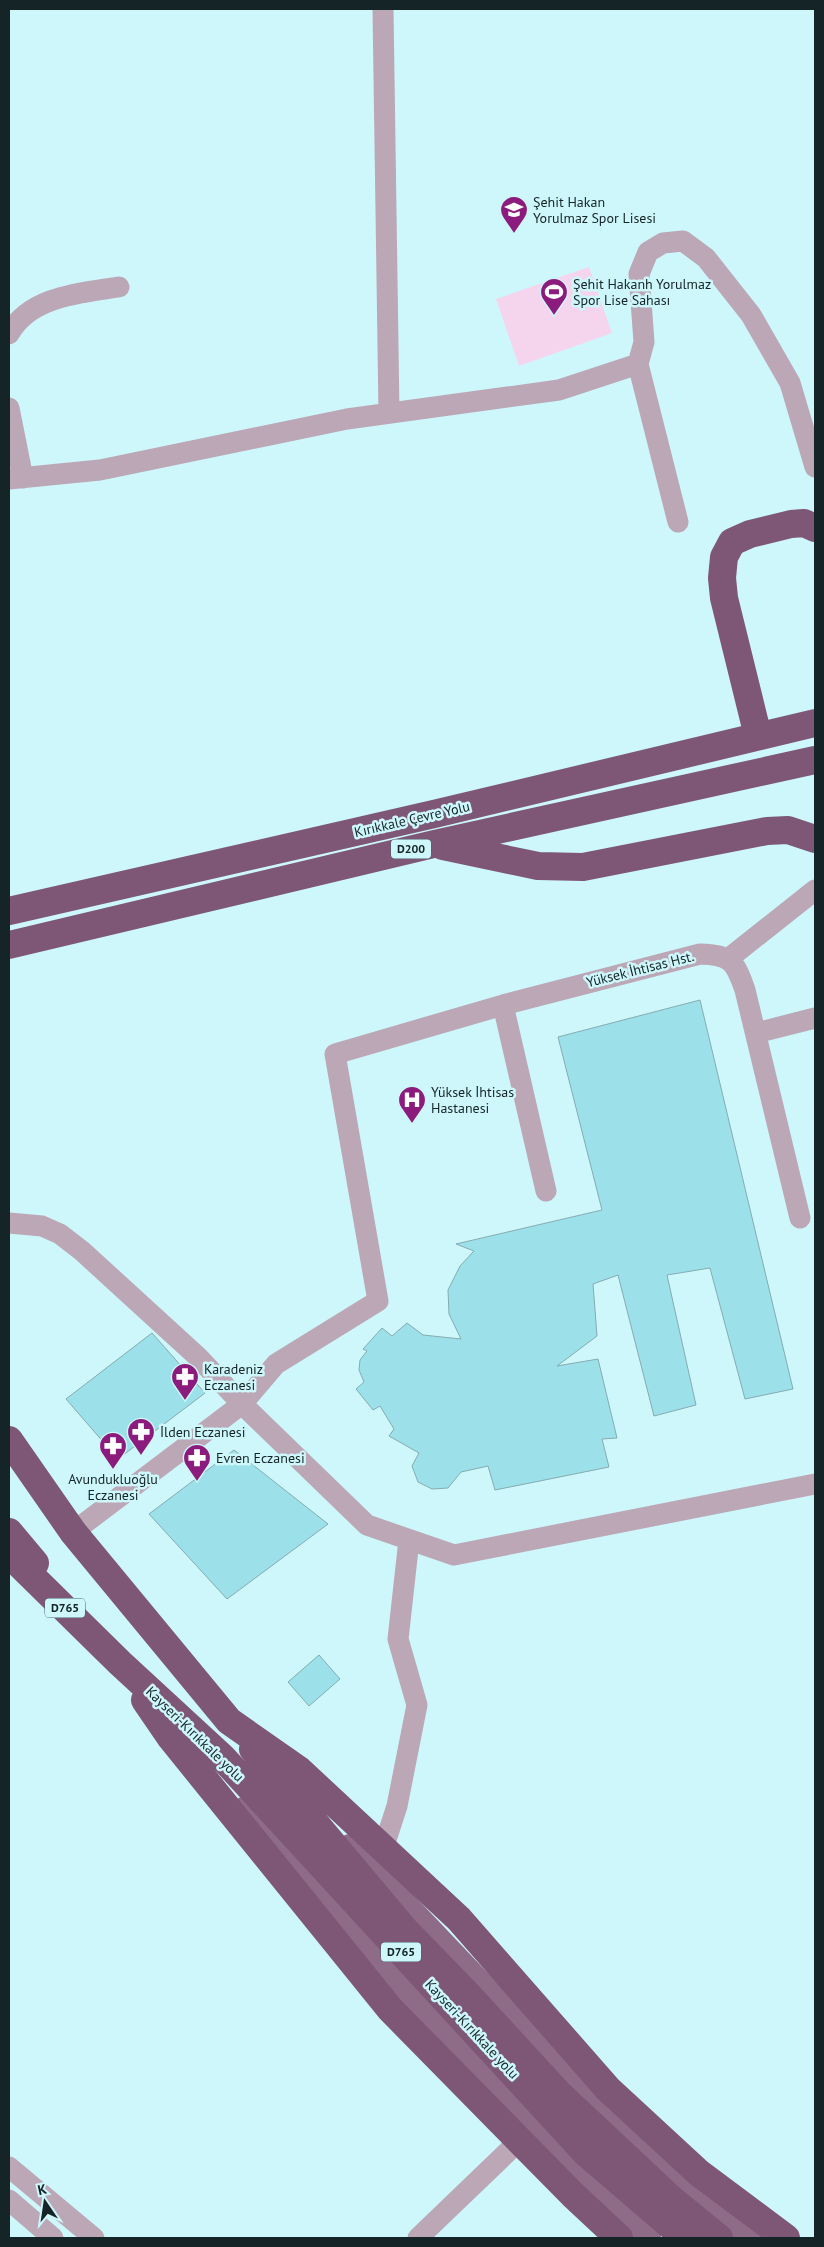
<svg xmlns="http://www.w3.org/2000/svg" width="824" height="2247" font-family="'PT Sans',sans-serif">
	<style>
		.green { fill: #f5d5ee }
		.building { fill: #9ce1ea; stroke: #85abb0 }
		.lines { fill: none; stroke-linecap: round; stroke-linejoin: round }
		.minor { stroke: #bba7b6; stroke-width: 21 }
		.major { stroke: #8e6b87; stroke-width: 26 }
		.highway { stroke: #7e5676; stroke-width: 28 }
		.labels { text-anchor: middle; stroke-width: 5; stroke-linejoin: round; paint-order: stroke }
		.shield { fill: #cef7fc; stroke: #4c6366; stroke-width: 1 }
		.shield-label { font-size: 12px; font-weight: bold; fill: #152426 }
		.poi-label { font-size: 14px; fill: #152426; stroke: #cef7fc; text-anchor: start }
		.street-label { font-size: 14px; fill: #152426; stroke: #cef7fc }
	</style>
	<rect width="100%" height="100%" fill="#cef7fc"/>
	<path class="green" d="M 589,267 L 612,333 L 519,366 L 496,299 Z"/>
	<path class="building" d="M 700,1000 L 793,1389 L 745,1399 L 710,1268 L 667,1275 L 696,1405 L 654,1416 L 618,1275 L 593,1284 L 597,1336 L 557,1366 L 598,1359 L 617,1438 L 602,1439 L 609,1467 L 495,1490 L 488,1466 L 461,1472 L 448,1488 L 432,1489 L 418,1482 L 412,1466 L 419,1453 L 389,1436 L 394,1429 L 380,1406 L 373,1410 L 356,1389 L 364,1382 L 359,1370 L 360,1360 L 367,1351 L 363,1349 L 382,1328 L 392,1336 L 407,1323 L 423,1335 L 461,1339 L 449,1314 L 448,1290 L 460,1266 L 474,1251 L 456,1244 L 602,1210 L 558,1037 Z
		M 152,1333 L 205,1393 L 118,1459 L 66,1399 Z
		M 234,1450 L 328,1524 L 227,1599 L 149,1514 Z
		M 319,1655 L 340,1679 L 309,1706 L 288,1682 Z"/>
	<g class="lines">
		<path class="minor" d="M 383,9 L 389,413
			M 9,334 C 30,296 81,293 119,287
			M 638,364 L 678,522
			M 9,408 L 23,478
			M 9,479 L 100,470 L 347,419 L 559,390 L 638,364 L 644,342 L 639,274 L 648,252 L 663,243 L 683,241 L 706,258 L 751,315 L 790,383 L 815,467
			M 728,959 L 815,890
			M 503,1005 L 546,1191
			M 756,1033 L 815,1018
			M 9,1223 L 42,1226 L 60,1234 L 82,1251 L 198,1357 L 242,1404 L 367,1525 L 454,1555 L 815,1484
			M 73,1532 L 242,1404 L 276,1364 L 378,1301 L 335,1054 L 503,1005 L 700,954 C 731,955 735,961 745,990 L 800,1218
			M 383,1849 L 397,1806 L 417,1705 L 398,1639 L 409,1540
			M 9,2167 L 94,2238
			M 9,2200 L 53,2238
			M 418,2238 L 519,2141"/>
		<path class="major" d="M 244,1810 C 376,1955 502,2107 648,2238
			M 350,1847 L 606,2116 L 661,2165 L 755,2238"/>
		<path class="highway" d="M 758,736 L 724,598 L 722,578 L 724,557 L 732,542 L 750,534 L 791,524 L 804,523 L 815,528
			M 443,846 L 538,866 L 583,867 L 767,831 L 788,830 L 815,839
			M 9,911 L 434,814 L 815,723
			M 9,945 L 434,844 L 815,760
			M 9,1440 L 73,1532 L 229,1721 L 299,1770 L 459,1919 L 608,2089 L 699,2173 L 786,2238
			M 9,1532 L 35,1563
			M 9,1554 L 120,1663 L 222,1757 L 586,2153 L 685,2238
			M 145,1700 L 171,1738 L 390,2009 L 573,2195 L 619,2238
			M 253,1749 L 404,1929 L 468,1995 L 559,2094 L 670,2198 L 719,2238"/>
	</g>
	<defs>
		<symbol id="school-pin" viewBox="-11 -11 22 30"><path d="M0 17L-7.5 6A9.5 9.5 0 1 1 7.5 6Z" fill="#8b1b7d" stroke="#cef7fc"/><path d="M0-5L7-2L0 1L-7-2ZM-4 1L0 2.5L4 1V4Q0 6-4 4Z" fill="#fff"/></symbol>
		<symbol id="stadium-pin" viewBox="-11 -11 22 30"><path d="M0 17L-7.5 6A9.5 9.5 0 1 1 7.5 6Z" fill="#8b1b7d" stroke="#cef7fc"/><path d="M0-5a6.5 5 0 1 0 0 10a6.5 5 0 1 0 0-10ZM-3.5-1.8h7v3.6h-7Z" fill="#fff"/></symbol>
		<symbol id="hospital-pin" viewBox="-11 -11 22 30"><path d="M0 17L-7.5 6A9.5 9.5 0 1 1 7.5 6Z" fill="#8b1b7d" stroke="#cef7fc"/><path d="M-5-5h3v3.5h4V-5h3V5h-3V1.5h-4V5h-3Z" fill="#fff"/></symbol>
		<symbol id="pharmacy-pin" viewBox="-11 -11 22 30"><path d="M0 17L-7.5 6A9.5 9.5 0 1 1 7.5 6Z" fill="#8b1b7d" stroke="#cef7fc"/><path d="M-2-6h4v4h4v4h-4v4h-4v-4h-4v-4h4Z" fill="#fff"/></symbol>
	</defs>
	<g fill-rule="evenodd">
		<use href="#school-pin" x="498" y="194" width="32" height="43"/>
		<use href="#stadium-pin" x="538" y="276" width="32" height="43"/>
		<use href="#hospital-pin" x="396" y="1084" width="32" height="43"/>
		<use href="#pharmacy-pin" x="169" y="1361" width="32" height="43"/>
		<use href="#pharmacy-pin" x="125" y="1416" width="32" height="43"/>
		<use href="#pharmacy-pin" x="97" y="1430" width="32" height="43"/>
		<use href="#pharmacy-pin" x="181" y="1442" width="32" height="43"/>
	</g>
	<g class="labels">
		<g class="shield">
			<rect x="391" y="839.5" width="40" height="19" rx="4"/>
			<rect x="45" y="1598.5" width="40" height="19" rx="4"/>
			<rect x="381" y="1942.5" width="40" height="19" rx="4"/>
		</g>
		<g class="shield-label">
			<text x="411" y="853">D200</text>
			<text x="65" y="1612">D765</text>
			<text x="401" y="1956">D765</text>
		</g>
		<g class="poi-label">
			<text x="533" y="207">Şehit Hakan<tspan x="533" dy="16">Yorulmaz Spor Lisesi</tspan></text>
			<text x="573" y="289">Şehit Hakanh Yorulmaz<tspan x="573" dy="16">Spor Lise Sahası</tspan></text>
			<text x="431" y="1097">Yüksek İhtisas<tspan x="431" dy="16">Hastanesi</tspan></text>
			<text x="204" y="1374">Karadeniz<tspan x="204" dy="16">Eczanesi</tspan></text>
			<text x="160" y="1437">İlden Eczanesi</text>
			<text x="216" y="1463">Evren Eczanesi</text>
			<text x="113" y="1484" text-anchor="middle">Avundukluoğlu<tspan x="113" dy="16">Eczanesi</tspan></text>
		</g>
		<g class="street-label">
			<text transform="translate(412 819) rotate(-13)" y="5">Kırıkkale Çevre Yolu</text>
			<text transform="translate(640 969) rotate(-14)" y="5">Yüksek İhtisas Hst.</text>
			<text transform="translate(195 1734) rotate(44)" y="5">Kayseri-Kırıkkale yolu</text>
			<text transform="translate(472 2029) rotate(47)" y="5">Kayseri-Kırıkkale yolu</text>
		</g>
	</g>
	<rect width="824" height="2247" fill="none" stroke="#152426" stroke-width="20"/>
	<g transform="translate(45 2202) rotate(347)" stroke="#cef7fc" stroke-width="4" paint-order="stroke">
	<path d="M0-4L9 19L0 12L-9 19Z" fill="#152426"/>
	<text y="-8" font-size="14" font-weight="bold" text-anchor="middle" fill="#152426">K</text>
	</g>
</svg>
